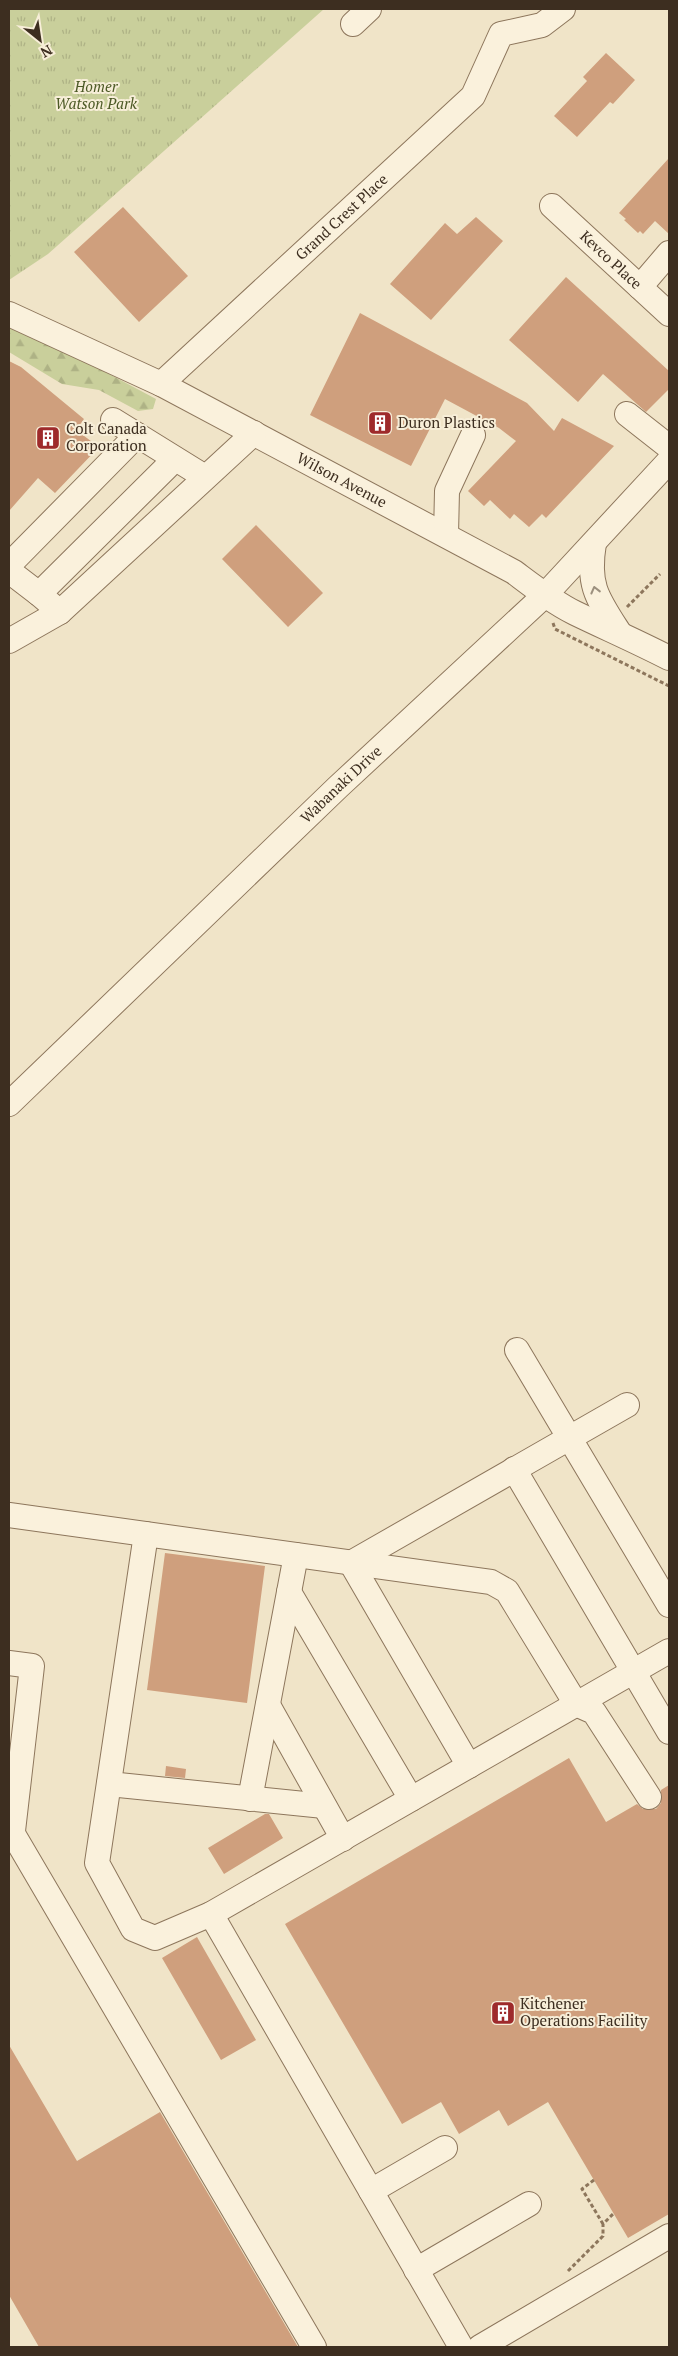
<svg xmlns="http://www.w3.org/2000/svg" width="678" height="2356" font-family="'PT Serif',serif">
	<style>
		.forest { fill: url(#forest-firs) }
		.park { fill: url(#park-tufts) }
		.building { fill: #cf9f7d }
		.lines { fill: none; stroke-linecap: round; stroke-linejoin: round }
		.minor-casing { stroke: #8d765c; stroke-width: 26 }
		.path { stroke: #8d765c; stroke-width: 3; stroke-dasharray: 4 2.5; stroke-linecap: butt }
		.minor { stroke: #faf1dc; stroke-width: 24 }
		.oneway { stroke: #9c907e }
		.labels { text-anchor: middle; stroke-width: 4; stroke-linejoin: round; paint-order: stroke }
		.park-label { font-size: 15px; font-style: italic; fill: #4d5a26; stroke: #f7eed8 }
		.street-label { font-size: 15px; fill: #3d2e20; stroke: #f7eed8 }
		.poi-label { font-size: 15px; fill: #3d2e20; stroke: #f7eed8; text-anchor: start }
	</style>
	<defs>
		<pattern id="forest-firs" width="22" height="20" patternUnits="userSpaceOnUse" patternTransform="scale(1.25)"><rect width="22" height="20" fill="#c9cf9b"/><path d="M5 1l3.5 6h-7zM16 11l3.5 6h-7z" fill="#aeb285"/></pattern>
		<pattern id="park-tufts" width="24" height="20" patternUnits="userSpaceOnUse" patternTransform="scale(1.25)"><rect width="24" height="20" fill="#c9cf9b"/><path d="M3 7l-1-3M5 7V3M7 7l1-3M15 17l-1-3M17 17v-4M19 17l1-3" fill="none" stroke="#aeb285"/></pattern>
	</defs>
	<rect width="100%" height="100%" fill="#f0e4c8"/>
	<path class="forest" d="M 9,325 L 66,351 L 156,399 L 153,409 L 138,411 L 99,390 L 62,384 L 9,352 Z"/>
	<path class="park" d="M 9,9 L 324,9 L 48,254 L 9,280 Z"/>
	<path class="building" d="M 606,53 L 635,80 L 613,104 L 610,102 L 577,137 L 554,116 L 587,81 L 583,77 Z
		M 669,158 L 669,234 L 655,221 L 643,234 L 640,231 L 638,233 L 624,220 L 626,219 L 619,213 Z
		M 123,207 L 188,276 L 139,322 L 74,252 Z
		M 476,217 L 503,241 L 431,320 L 390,284 L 445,223 L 457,234 Z
		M 566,277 L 669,371 L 669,389 L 646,412 L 603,374 L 578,402 L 509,340 Z
		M 360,313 L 527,403 L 554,431 L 562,418 L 614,446 L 546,518 L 542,514 L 529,527 L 514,514 L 510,519 L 490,500 L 484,506 L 468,491 L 516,441 L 499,428 L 445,399 L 411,466 L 310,415 Z
		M 9,361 L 21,367 L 84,419 L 76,430 L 99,447 L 55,493 L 38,478 L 9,511 Z
		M 256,525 L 323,593 L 288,627 L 222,559 Z
		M 165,1553 L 265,1566 L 247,1703 L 147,1690 Z
		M 569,1758 L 606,1822 L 637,1804 L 643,1809 L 656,1809 L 661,1803 L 661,1790 L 669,1785 L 669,2214 L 628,2238 L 548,2102 L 508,2126 L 499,2110 L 459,2134 L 441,2102 L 402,2124 L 285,1924 Z
		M 166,1766 L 186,1769 L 185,1778 L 165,1776 Z
		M 265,1814 L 269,1814 L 283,1838 L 224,1874 L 208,1848 Z
		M 197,1937 L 256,2040 L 221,2060 L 162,1958 Z
		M 9,2045 L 77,2161 L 160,2112 L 298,2347 L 39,2347 L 9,2295 Z"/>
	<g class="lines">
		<defs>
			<g id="minor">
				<path d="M 353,24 L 369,9"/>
				<path id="s1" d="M 552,206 L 669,314"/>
				<path d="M 640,287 L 669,253"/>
				<path id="s2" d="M 9,314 L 161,384 L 514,572 C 534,587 553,602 575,613 C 606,628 638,642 669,658"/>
				<path id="s3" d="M 161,384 L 473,96 L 501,34 L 542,25 L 563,9"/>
				<path d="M 627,414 L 669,447"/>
				<path d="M 113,420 L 205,477"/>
				<path d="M 446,535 L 447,491 L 473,435"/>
				<path d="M 594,543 C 587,585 597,598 619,632"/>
				<path d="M 9,565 L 137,435"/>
				<path d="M 9,571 L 39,594"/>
				<path d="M 60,612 L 39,594 L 175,459"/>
				<path d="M 9,641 L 60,612 L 254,433"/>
				<path id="s4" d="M 9,1104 L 338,787 L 545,595 L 669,461"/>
				<path d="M 517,1350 L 669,1605"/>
				<path d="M 514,1469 L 669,1732"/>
				<path d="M 9,1515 L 491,1582 L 507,1591 L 576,1704 L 594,1712 L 649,1797"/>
				<path d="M 146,1534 L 97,1863 L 133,1929 L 155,1938 L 211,1914 L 669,1651"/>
				<path d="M 289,1592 L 411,1799"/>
				<path d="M 9,1663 L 32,1666 L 13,1831"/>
				<path d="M 268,1705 L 343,1839"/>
				<path d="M 469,1766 L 351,1563 L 627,1405"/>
				<path d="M 109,1784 L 324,1806"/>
				<path d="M 250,1799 L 296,1555"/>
				<path d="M 9,1827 L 314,2347"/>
				<path d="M 211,1914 L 461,2347"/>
				<path d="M 371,2191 L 445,2148"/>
				<path d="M 416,2270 L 529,2204"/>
				<path d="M 480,2347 L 669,2236"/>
			</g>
		</defs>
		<use href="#minor" class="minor-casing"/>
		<path class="path" d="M 627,607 L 660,574
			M 553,623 L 555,629 L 669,686
			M 594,2180 L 582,2189 L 603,2224
			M 568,2271 L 603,2236 L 603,2224 L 613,2214"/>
		<use href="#minor" class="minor"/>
	</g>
	<defs><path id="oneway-chevron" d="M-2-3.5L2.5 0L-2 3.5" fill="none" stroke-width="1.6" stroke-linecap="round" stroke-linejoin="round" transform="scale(1.25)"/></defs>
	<use class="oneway" href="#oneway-chevron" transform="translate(595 590) rotate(-104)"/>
	<defs>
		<symbol id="building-square" viewBox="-11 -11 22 22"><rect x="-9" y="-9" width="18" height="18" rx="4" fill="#9e2a2b" stroke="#f7eed8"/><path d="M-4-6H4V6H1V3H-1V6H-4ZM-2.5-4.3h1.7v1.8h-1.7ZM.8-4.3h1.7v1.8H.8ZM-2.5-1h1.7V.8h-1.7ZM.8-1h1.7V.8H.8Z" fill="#fff"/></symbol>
	</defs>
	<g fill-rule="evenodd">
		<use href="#building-square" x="366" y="409" width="28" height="28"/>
		<use href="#building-square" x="34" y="424" width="28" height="28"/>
		<use href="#building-square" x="489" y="1999" width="28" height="28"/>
	</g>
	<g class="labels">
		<g class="park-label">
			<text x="96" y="92">Homer<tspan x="96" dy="17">Watson Park</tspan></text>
		</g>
		<g class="street-label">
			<text dy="5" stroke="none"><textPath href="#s3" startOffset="246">Grand Crest Place</textPath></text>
			<text dy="5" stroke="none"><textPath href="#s1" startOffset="80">Kevco Place</textPath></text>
			<text dy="5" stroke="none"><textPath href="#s2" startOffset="372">Wilson Avenue</textPath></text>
			<text dy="5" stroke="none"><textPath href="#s4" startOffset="461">Wabanaki Drive</textPath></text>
		</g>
		<g class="poi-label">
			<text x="398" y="428">Duron Plastics</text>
			<text x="66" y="434">Colt Canada<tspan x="66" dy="17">Corporation</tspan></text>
			<text x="520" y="2009">Kitchener<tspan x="520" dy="17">Operations Facility</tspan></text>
		</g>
	</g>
	<rect width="678" height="2356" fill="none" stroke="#3d2e20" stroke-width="20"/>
	<g transform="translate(40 40) rotate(150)" stroke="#f7eed8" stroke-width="4" paint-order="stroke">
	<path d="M0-4L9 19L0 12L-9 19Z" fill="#3d2e20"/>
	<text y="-8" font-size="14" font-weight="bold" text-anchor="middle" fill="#3d2e20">N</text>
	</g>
</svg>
